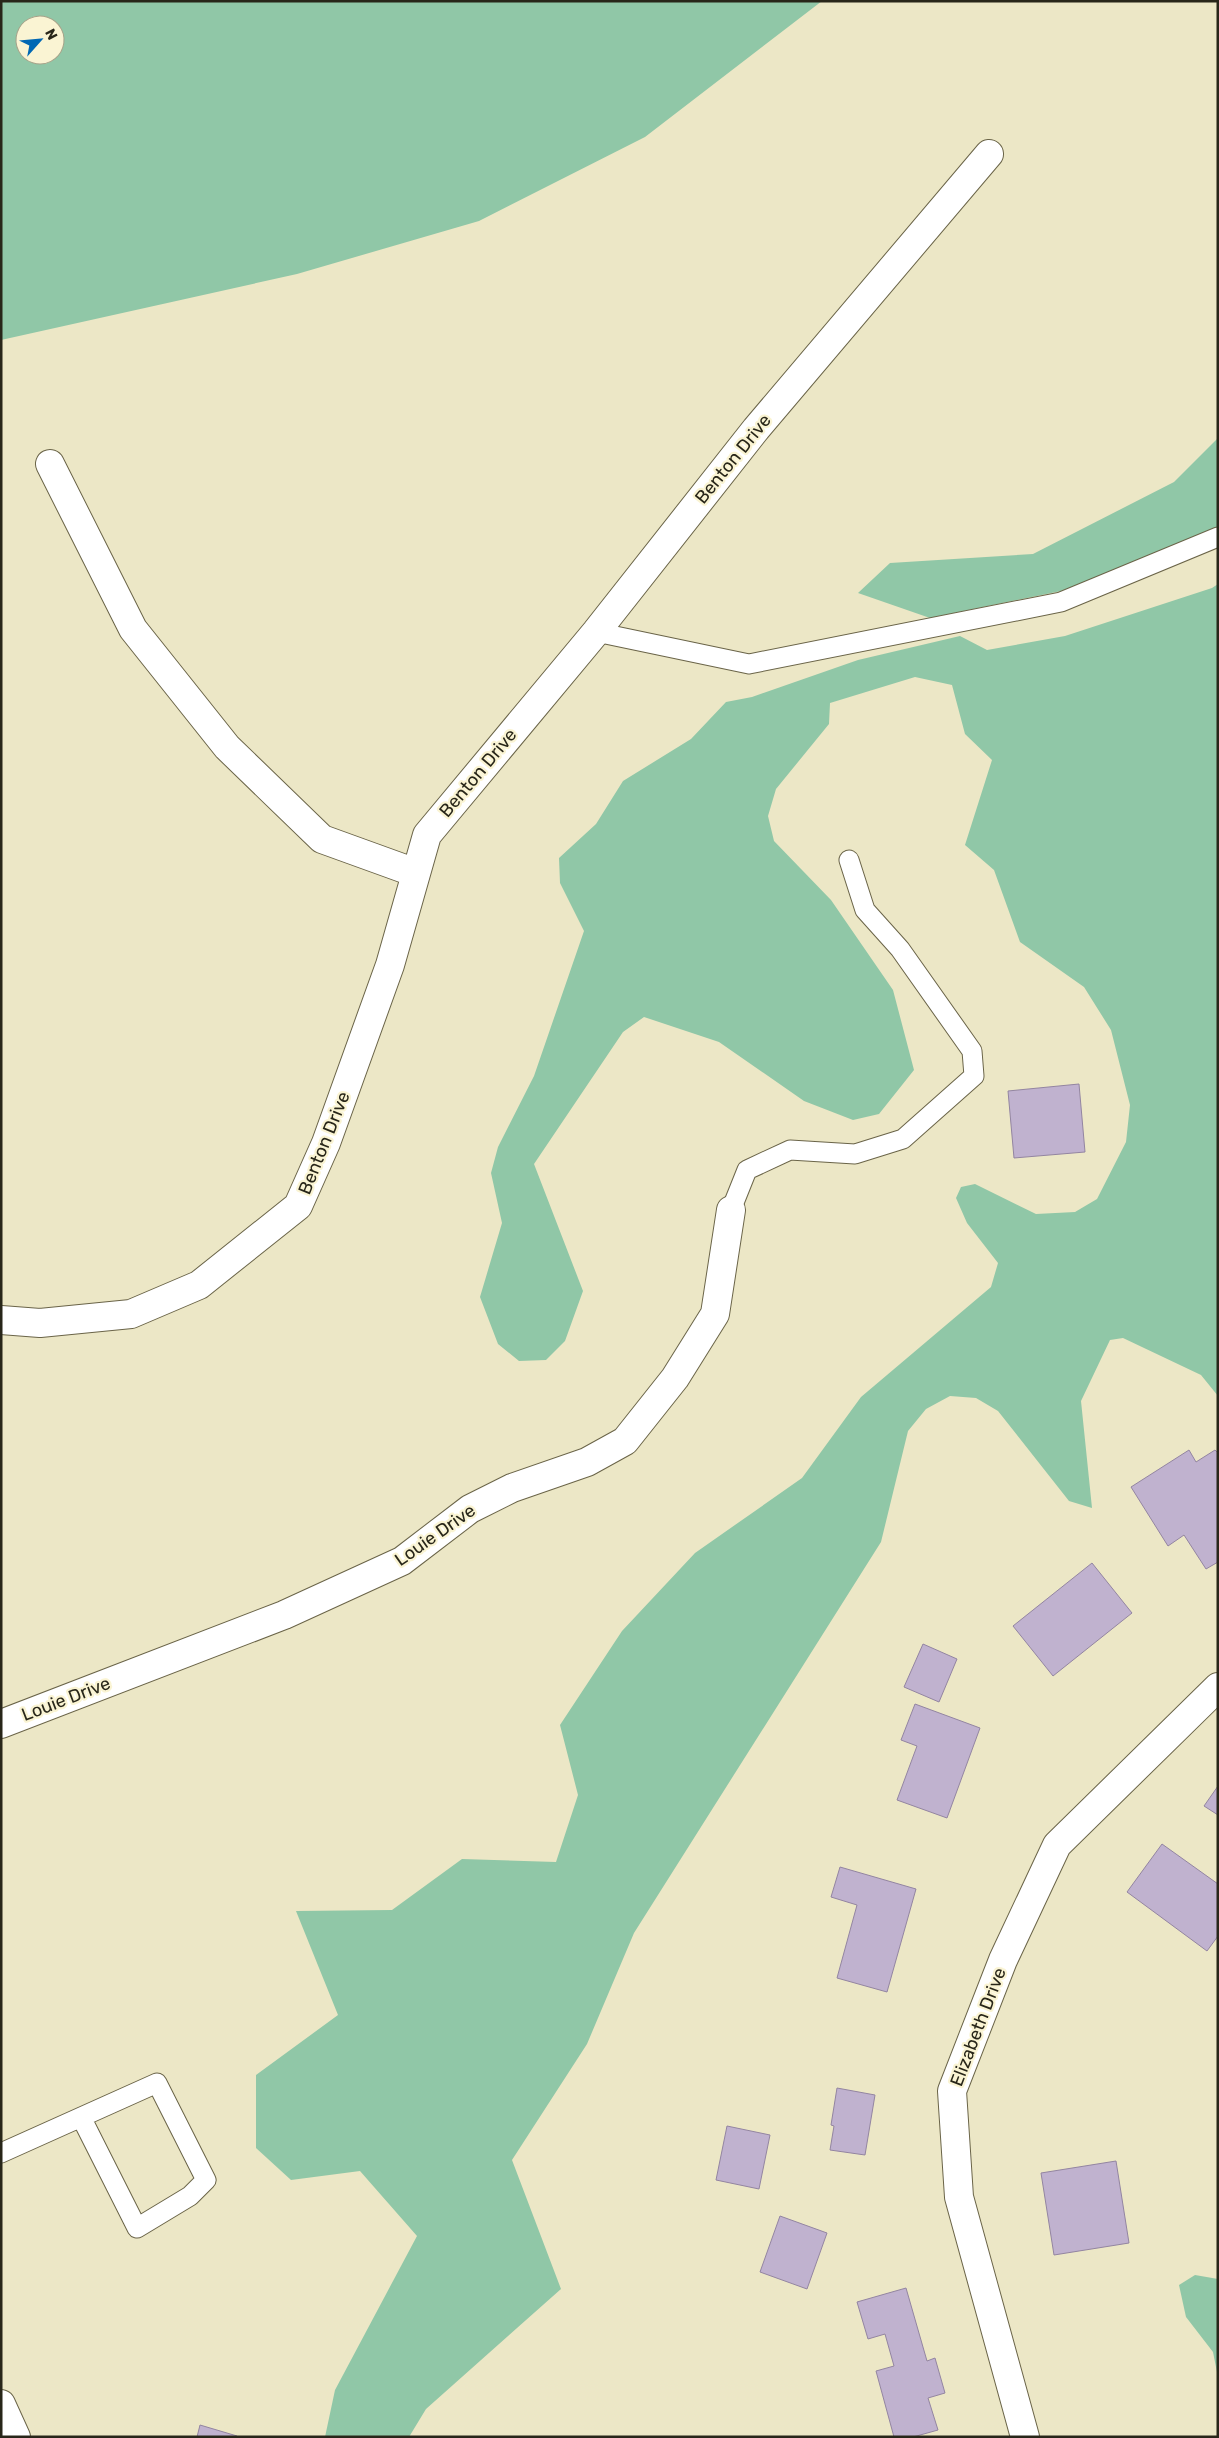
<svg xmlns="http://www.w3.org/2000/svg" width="1219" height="2438" font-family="Rubik,sans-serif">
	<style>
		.green { fill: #90c7a7; fill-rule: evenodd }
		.building { fill: #c0b2cf; stroke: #9385a1 }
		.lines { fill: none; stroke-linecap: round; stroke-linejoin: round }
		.lane-casing { stroke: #6a6448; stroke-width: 21 }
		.street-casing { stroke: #6a6448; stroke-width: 30 }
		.secondary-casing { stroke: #6a6448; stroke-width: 30 }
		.lane { stroke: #fff; stroke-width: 19 }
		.street { stroke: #fff; stroke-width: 28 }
		.secondary { stroke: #fff; stroke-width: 28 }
		.labels { text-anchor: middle; stroke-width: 4.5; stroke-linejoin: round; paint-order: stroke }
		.street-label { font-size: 18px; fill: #282619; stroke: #faf4d3 }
	</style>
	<rect width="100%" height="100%" fill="#ece7c6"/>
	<path class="green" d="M 1,1 L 822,1 L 645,137 L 479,221 L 297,274 L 1,340 ZM 25,25 L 55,25 L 55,55 L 25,55 Z
		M 1218,438 L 1218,530 L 1207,537 L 1061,591 L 930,618 L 858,593 L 890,563 L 1033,554 L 1174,482 Z
		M 1218,584 L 1218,1396 L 1201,1375 L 1123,1338 L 1110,1340 L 1081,1401 L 1092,1508 L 1069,1501 L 998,1411 L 976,1398 L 950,1396 L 926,1409 L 908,1431 L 881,1542 L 634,1933 L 587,2044 L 512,2160 L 561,2289 L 426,2409 L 409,2437 L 325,2437 L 335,2390 L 417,2236 L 360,2171 L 291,2180 L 256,2148 L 256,2075 L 338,2015 L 296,1911 L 392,1910 L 462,1859 L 556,1862 L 578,1795 L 560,1725 L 622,1631 L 695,1553 L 802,1478 L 861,1397 L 991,1287 L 998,1263 L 967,1223 L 956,1198 L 961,1187 L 975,1184 L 1036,1214 L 1075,1212 L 1097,1199 L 1126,1142 L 1130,1105 L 1111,1030 L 1084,987 L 1020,942 L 994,870 L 965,845 L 992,760 L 965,734 L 952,685 L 915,677 L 830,703 L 829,724 L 776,789 L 768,816 L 774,841 L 831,900 L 893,990 L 914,1070 L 879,1114 L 853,1120 L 804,1101 L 719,1042 L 644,1017 L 623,1032 L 534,1164 L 583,1291 L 565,1341 L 546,1360 L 519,1361 L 498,1344 L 480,1297 L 502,1223 L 491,1173 L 498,1147 L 534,1076 L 584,931 L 560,883 L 559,858 L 596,824 L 623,781 L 691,739 L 726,702 L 752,697 L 858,660 L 960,636 L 987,650 L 1065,636 L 1212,588 Z
		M 1195,2275 L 1218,2279 L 1218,2377 L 1213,2352 L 1186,2317 L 1179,2285 Z"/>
	<path class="building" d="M 1079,1084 L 1085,1152 L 1014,1158 L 1008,1091 Z
		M 1189,1450 L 1196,1462 L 1215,1450 L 1218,1453 L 1218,1562 L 1206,1569 L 1184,1535 L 1168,1546 L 1131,1487 Z
		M 1092,1563 L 1132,1613 L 1053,1676 L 1013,1626 Z
		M 923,1644 L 957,1659 L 939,1702 L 904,1687 Z
		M 915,1704 L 980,1728 L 947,1818 L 897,1800 L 917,1746 L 901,1740 Z
		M 1218,1786 L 1218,1815 L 1204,1806 Z
		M 1162,1844 L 1218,1884 L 1218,1936 L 1207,1951 L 1127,1892 Z
		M 840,1867 L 916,1889 L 887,1992 L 837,1978 L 857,1905 L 831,1897 Z
		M 837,2088 L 875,2095 L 865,2155 L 830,2150 L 834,2126 L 831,2125 Z
		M 727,2126 L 770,2135 L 759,2189 L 716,2180 Z
		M 1116,2161 L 1129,2243 L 1054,2255 L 1041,2173 Z
		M 780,2216 L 827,2233 L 807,2289 L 760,2272 Z
		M 906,2288 L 927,2361 L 935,2358 L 945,2393 L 928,2398 L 938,2430 L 913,2437 L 894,2437 L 876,2371 L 894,2366 L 885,2334 L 868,2339 L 857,2302 Z
		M 200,2425 L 237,2436 L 236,2437 L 197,2437 Z"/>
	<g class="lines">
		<defs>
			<path id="lane" d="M 596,632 L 749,664 L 1061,602 L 1218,537
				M 731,1210 L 747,1170 L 790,1150 L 855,1154 L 903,1139 L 974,1076 L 972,1051 L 900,949 L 865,910 L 849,860
				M 1,2153 L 157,2083 L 206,2180 L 190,2196 L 137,2228 L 81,2117"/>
			<path id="street" d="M 50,464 L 133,629 L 227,747 L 322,839 L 416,873
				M 1,1320 L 40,1323 L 131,1314 L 199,1285 L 298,1206 L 326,1143 L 390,965 L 427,835 L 596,632 L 756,429 L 989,154
				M 1,1724 L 284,1615 L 402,1561 L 470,1509 L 512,1488 L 587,1462 L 625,1441 L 675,1378 L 715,1314 L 731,1210
				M 1025,2437 L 959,2197 L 952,2091 L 1003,1960 L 1057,1845 L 1218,1687"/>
			<path id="secondary" d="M 1,2404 L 16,2437"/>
		</defs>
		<use href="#lane" class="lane-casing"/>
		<use href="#street" class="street-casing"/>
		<use href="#secondary" class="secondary-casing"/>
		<use href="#lane" class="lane"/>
		<use href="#street" class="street"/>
		<use href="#secondary" class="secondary"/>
	</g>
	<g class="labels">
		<g class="street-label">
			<text transform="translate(733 459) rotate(-51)" y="6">Benton Drive</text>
			<text transform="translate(478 773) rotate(-50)" y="6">Benton Drive</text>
			<text transform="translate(324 1143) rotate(-68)" y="6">Benton Drive</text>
			<text transform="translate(435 1535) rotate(-35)" y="6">Louie Drive</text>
			<text transform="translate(66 1699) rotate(-21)" y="6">Louie Drive</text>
			<text transform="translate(978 2027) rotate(-69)" y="6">Elizabeth Drive</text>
		</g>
	</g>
	<rect width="1219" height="2438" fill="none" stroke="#282619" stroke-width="5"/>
	<g transform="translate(40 40) rotate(63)"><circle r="24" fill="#faf4d3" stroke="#a6a289"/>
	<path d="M0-4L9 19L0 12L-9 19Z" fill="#0068b4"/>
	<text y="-8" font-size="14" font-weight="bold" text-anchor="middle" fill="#282619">N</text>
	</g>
</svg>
